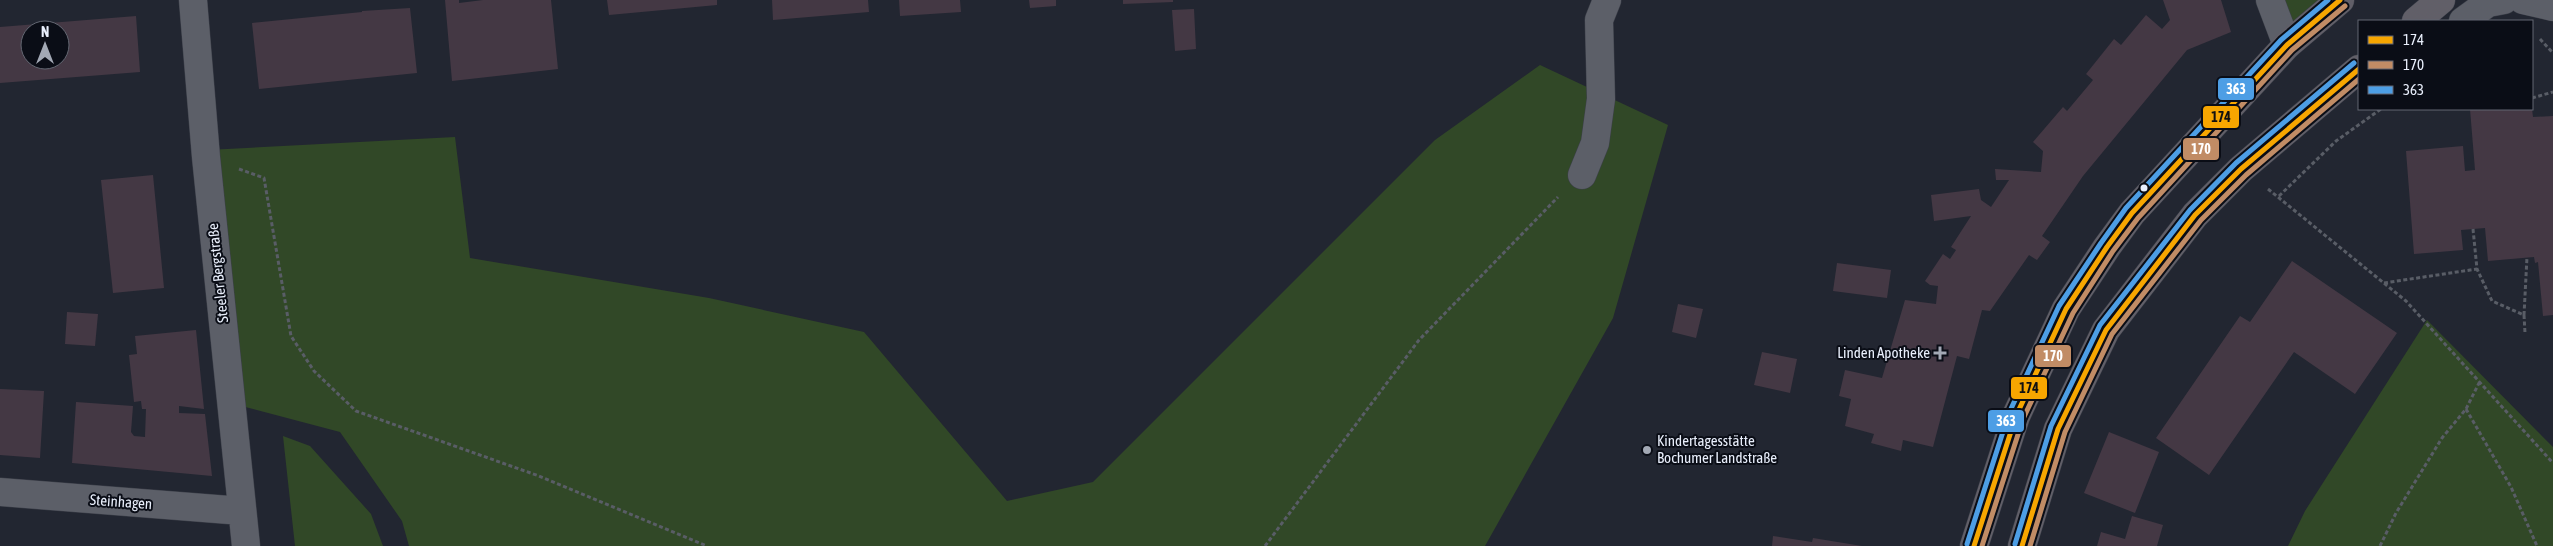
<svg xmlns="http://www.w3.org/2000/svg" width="2553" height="546" font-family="'Asap Condensed',sans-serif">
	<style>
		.green { fill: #314827 }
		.building { fill: #443844; fill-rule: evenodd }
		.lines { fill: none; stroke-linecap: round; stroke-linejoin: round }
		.minor-casing { stroke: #3d404a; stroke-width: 29 }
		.major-casing { stroke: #3d404a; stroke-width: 29 }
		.path { stroke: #595d66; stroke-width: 3; stroke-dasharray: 4 2.5; stroke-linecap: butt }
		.minor { stroke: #5c5f68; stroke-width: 28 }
		.major { stroke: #615f68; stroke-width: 28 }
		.bus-1-casing { stroke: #0a0d16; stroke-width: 9 }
		.bus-2-casing { stroke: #0a0d16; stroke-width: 9 }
		.bus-3-casing { stroke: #0a0d16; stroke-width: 9 }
		.bus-1 { stroke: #f7a600; stroke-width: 5 }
		.bus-2 { stroke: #c18c65; stroke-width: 5 }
		.bus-3 { stroke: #4d9ee5; stroke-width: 5 }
		.bus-dot { fill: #e9effc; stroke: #0a0d16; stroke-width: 2 }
		.poi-dot { fill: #a3a9b5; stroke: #0a0d16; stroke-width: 2 }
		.labels { text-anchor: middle; stroke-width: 4; stroke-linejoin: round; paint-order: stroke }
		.street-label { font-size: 15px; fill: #e9effc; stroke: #0a0d16 }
		.poi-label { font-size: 15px; fill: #e9effc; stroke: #0a0d16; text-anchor: end }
		.line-badge { stroke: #0a0d16; stroke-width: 2 }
		.badge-label { font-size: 14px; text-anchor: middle; font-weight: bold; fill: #fff }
		.pale-badge-label { font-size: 14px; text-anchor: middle; font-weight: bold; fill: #111 }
	</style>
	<rect width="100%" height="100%" fill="#222631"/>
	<path class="green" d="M 2272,0 L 2337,0 L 2287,43 Z
		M 1540,65 L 1668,125 L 1613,318 L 1485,546 L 409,546 L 402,521 L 340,432 L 234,404 L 208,150 L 455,137 L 470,258 L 709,298 L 864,332 L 1007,501 L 1093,482 L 1435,140 Z
		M 2427,320 L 2553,447 L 2553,546 L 2288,546 L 2305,511 Z
		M 283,436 L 310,446 L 371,514 L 383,546 L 295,546 Z"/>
	<path class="building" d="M 445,0 L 459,0 L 459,3 L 483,0 L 551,0 L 558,69 L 452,81 Z
		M 607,0 L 717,0 L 717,5 L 609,15 Z
		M 772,0 L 868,0 L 869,12 L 773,20 Z
		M 899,0 L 960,0 L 961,12 L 900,16 Z
		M 1029,0 L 1056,0 L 1056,6 L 1030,8 Z
		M 1123,0 L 1173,0 L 1173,2 L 1123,4 Z
		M 2163,0 L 2221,0 L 2231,32 L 2187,50 L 2083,176 L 2042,236 L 2050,242 L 2037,260 L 2029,255 L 1990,311 L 1982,310 L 1969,359 L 1957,356 L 1933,447 L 1903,440 L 1901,451 L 1871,443 L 1874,434 L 1845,426 L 1851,399 L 1839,396 L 1845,370 L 1882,378 L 1905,300 L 1936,304 L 1938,286 L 1930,285 L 1925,281 L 1943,254 L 1950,259 L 1956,250 L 1951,247 L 1971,216 L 1934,221 L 1931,195 L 1979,189 L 1981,200 L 1991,207 L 2009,180 L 1996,180 L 1995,169 L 2041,172 L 2043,151 L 2033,142 L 2063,107 L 2067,111 L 2093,80 L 2086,74 L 2114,39 L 2121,45 L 2146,15 L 2162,29 L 2170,20 Z
		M 410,8 L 417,73 L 259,89 L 252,23 L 362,12 L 362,11 Z
		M 1194,9 L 1196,49 L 1175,51 L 1172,10 Z
		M 136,16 L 140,72 L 0,83 L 0,27 ZM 30,30 L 60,30 L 60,60 L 30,60 Z
		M 2470,109 L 2532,109 L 2533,117 L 2553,116 L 2553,315 L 2543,316 L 2538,262 L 2535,263 L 2534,257 L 2488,261 L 2485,228 L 2461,230 L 2463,250 L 2414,254 L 2406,151 L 2463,146 L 2465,171 L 2475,170 Z
		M 153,175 L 164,288 L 113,293 L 101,180 Z
		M 2292,261 L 2397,333 L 2355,394 L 2294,352 L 2209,475 L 2156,438 L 2240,316 L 2250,322 Z
		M 1837,263 L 1891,270 L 1887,298 L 1833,291 Z
		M 1678,304 L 1703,309 L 1696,338 L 1672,332 Z
		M 67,312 L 98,314 L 95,346 L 65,344 Z
		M 196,330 L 204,409 L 179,406 L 179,413 L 205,414 L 212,476 L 72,463 L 76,402 L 133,406 L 131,432 L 134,436 L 145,437 L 146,409 L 142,409 L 141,401 L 134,402 L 129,355 L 137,354 L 135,336 Z
		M 1762,352 L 1797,359 L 1790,393 L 1754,385 Z
		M 0,389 L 44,391 L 40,458 L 0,455 Z
		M 2109,432 L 2159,452 L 2135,513 L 2084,493 Z
		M 2132,516 L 2163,525 L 2157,546 L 2097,546 L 2101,532 L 2125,539 Z
		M 1773,536 L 1812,542 L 1813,538 L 1862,546 L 1772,546 Z"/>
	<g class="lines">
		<defs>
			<path id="minor" d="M 193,0 L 206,157 L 246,546
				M 2270,0 L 2287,45
				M 2523,0 L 2553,7
				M 2463,21 L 2488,3 L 2504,0
				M 1582,175 L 1595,143 L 1601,99 L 1599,20 L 1607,0
				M 0,492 L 242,511"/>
			<path id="major" d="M 2416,21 L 2441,0
				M 1974,546 L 2016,416 L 2066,309 L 2107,247 L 2132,213 L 2287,45 L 2340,0
				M 2022,546 L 2058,429 L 2106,330 L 2195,215 L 2241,169 L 2359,69"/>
		</defs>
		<use href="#minor" class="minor-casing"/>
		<use href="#major" class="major-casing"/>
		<path class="path" d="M 2540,39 L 2553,53
			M 2532,98 L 2553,92
			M 239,169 L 264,178 L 291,336 L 314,371 L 356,411 L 539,476 L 707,546
			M 2268,189 L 2406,301 L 2553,463
			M 2279,196 L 2336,141 L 2381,109
			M 2473,229 L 2477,269 L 2492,301 L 2524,315 L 2525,333
			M 2384,283 L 2477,269
			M 2524,315 L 2527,257
			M 2466,409 L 2511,487 L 2537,546
			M 1265,546 L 1419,340 L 1558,197
			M 2380,546 L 2396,513 L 2442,438 L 2466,409 L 2480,381"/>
		<use href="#minor" class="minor"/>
		<use href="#major" class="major"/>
		<defs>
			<path id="bus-1" d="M 1974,546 L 2016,416 L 2066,309 L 2107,247 L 2132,213 L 2287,45 L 2340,0
				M 2022,546 L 2058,429 L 2106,330 L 2195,215 L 2241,169 L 2359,69"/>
			<path id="bus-2" d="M 1982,546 L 2023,419 L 2073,313 L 2113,251 L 2138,218 L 2292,50 L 2345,6
				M 2030,546 L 2065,432 L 2112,334 L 2201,220 L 2246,175 L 2359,79"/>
			<path id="bus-3" d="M 1967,544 L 2009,413 L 2059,306 L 2101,243 L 2126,208 L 2281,40 L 2328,0
				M 2015,544 L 2051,426 L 2100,325 L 2190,210 L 2236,163 L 2354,63"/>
		</defs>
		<use href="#bus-1" class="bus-1-casing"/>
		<use href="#bus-2" class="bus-2-casing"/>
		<use href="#bus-3" class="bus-3-casing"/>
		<use href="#bus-1" class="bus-1"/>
		<use href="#bus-2" class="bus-2"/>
		<use href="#bus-3" class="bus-3"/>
	</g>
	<circle class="bus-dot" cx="2144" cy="188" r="4.5"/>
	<g class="poi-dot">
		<path d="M1937.5 345.5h5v5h5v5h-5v5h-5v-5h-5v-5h5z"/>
		<circle cx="1647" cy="450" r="5"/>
	</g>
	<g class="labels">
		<g class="street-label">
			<text transform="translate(218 273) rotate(-96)" y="5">Steeler Bergstraße</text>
			<text transform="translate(121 502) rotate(4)" y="5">Steinhagen</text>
		</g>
		<g class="poi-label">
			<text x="1930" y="358">Linden Apotheke</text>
			<text x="1657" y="446" text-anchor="start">Kindertagesstätte<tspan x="1657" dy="17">Bochumer Landstraße</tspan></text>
		</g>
	</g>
	<g class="line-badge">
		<rect x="2217" y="77" width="38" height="24" rx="5" fill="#4d9ee5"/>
		<rect x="2202" y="105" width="38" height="24" rx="5" fill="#f7a600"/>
		<rect x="2182" y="137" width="38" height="24" rx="5" fill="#c18c65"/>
		<rect x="2034" y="344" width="38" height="24" rx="5" fill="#c18c65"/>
		<rect x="2010" y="376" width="38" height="24" rx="5" fill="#f7a600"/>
		<rect x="1987" y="409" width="38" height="24" rx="5" fill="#4d9ee5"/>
	</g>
	<g class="badge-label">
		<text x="2236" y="94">363</text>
		<text x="2201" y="154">170</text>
		<text x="2053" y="361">170</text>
		<text x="2006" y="426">363</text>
	</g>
	<g class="pale-badge-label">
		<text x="2221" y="122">174</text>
		<text x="2029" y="393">174</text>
	</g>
	<rect x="2358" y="20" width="175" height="90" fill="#0a0d16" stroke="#636772"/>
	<rect x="2368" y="36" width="25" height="8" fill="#f7a600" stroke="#636772"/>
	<text x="2403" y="45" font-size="15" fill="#e9effc">174</text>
	<rect x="2368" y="61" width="25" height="8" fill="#c18c65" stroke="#636772"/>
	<text x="2403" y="70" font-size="15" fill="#e9effc">170</text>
	<rect x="2368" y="86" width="25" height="8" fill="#4d9ee5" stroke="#636772"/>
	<text x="2403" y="95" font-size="15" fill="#e9effc">363</text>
	<g transform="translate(45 45)"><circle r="24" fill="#0a0d16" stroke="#636772"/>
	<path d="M0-4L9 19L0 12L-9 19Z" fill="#a3a9b5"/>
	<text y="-8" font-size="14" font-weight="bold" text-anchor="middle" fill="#e9effc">N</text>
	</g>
</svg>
